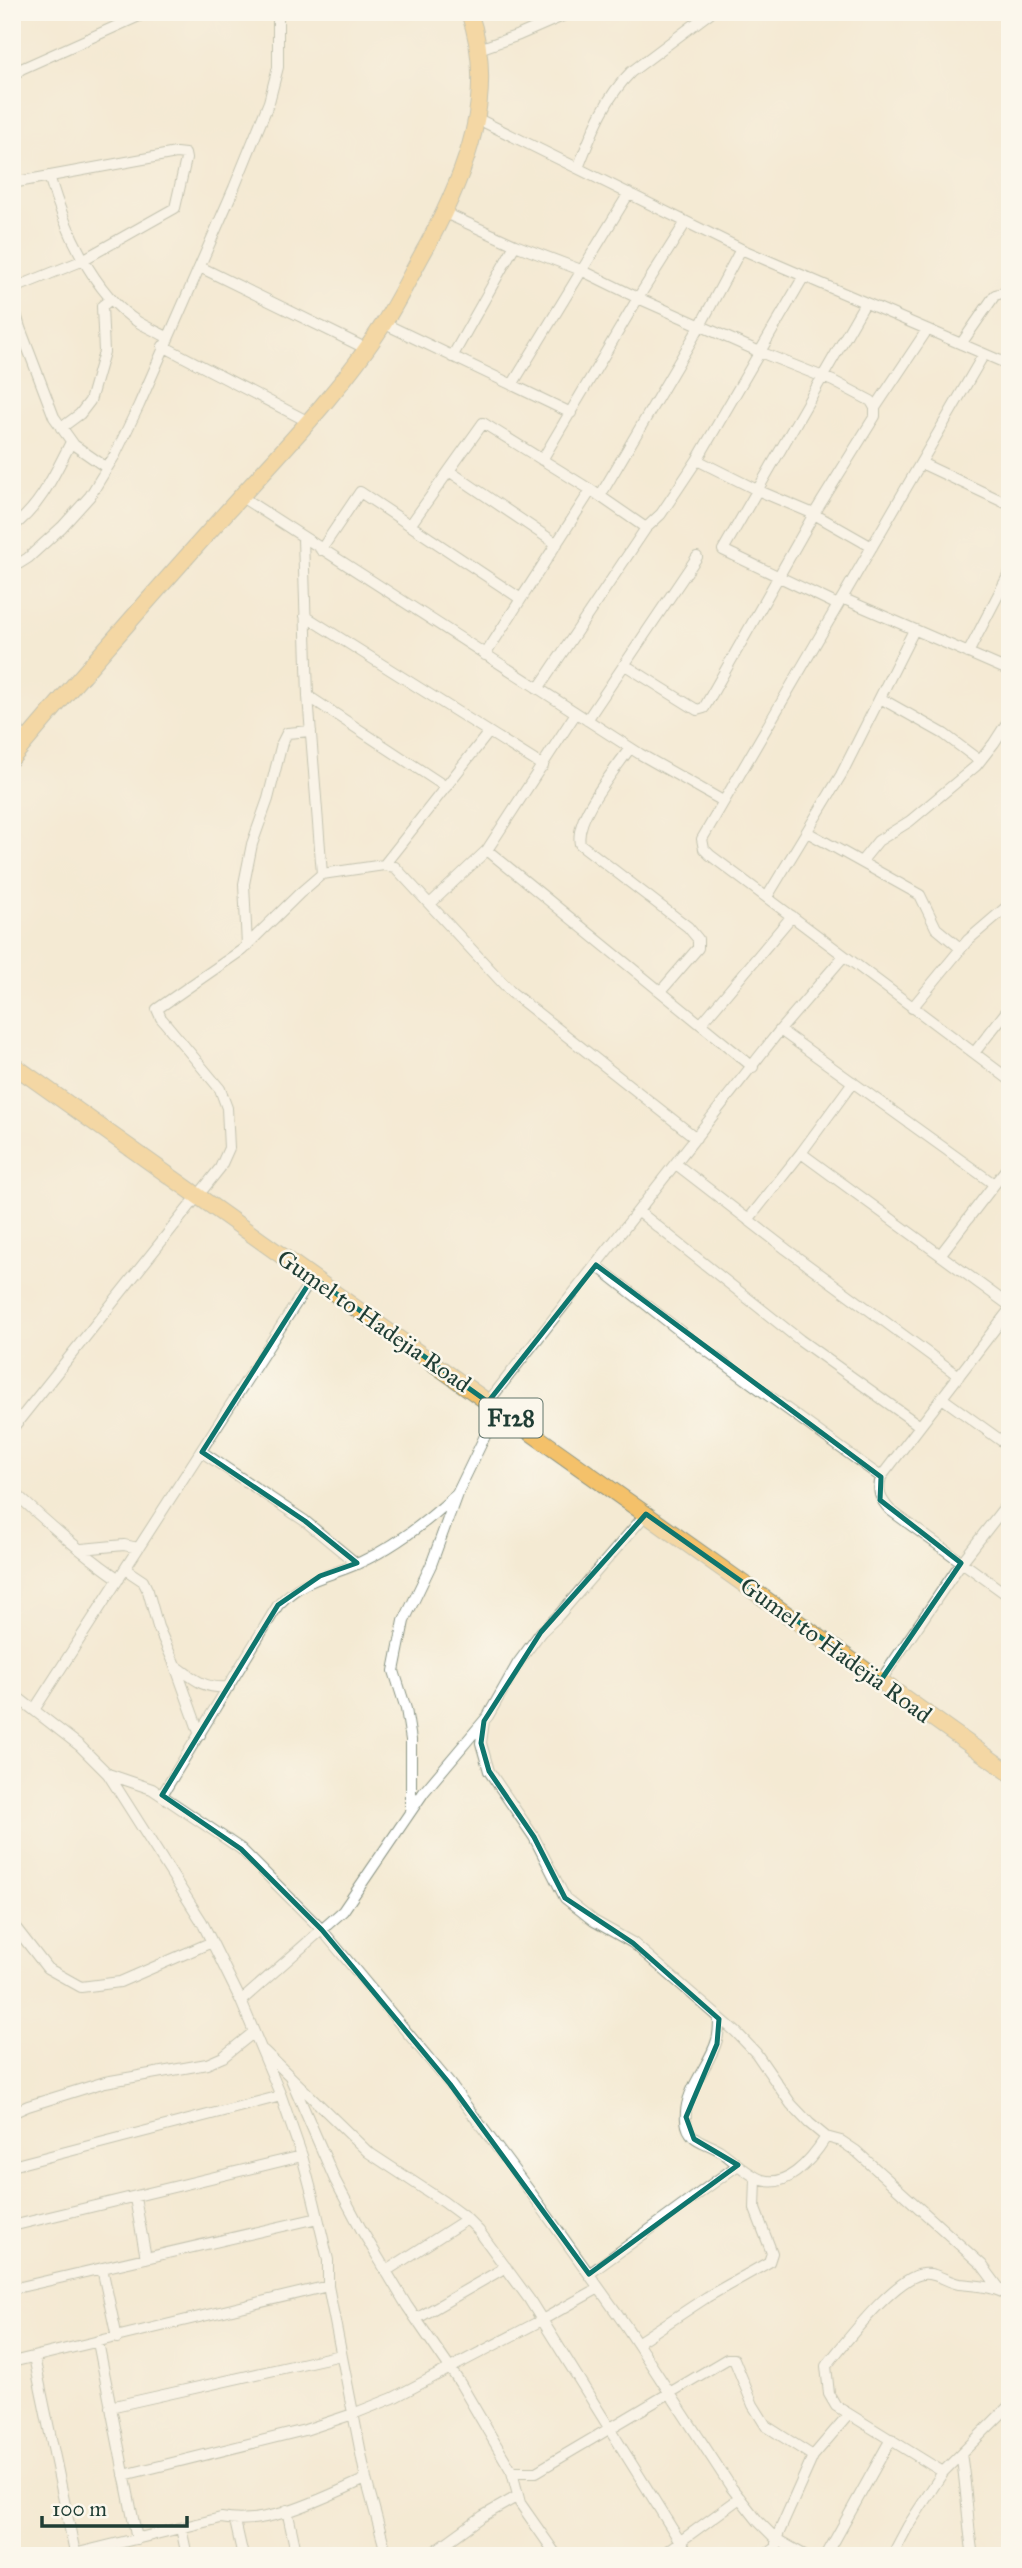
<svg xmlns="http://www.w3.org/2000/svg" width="1022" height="2568" font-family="'IM FELL Great Primer',serif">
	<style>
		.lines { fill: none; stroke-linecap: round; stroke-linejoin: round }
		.minor-casing { stroke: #8a9484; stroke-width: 12 }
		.primary-casing { stroke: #8a9484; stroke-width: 18 }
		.minor { stroke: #fff; stroke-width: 10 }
		.primary { stroke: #f4c16a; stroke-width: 16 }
		.marked { fill: none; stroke: #0f766e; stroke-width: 5; stroke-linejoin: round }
		.labels { text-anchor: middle; stroke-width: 5; stroke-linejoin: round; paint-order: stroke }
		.shield { fill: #fbf7ec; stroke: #61756b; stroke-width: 2 }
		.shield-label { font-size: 23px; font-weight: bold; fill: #1f3d34 }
		.street-label { font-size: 24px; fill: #1f3d34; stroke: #fbf7ec }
	</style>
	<rect width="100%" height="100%" fill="#fbf7ec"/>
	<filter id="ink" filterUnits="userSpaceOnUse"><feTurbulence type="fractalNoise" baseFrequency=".0143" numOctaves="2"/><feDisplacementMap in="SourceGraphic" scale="14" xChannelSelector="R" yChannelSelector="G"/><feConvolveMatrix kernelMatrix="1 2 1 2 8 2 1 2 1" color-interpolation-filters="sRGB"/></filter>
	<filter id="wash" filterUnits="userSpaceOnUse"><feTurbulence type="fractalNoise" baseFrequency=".00686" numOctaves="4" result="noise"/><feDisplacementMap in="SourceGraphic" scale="28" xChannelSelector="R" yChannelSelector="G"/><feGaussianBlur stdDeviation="1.57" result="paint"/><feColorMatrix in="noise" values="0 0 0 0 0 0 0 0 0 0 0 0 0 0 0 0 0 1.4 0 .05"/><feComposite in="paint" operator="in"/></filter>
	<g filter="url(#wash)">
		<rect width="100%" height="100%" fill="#f4ead3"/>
	</g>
	<g filter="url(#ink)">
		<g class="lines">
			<defs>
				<path id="minor" d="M 479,49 L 519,35 L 572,12
					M 12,77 L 21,69 L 148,12
					M 478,119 L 741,249 L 1010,365
					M 578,168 C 592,133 604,99 631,72 L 711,12
					M 49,176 C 64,226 92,293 138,322 C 148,328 158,332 167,337
					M 12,183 L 176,153 L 185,154 L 186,159 L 175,208 L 79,262 L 12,289
					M 445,213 L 515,245 L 581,270 L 638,298 L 760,352 L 833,381 L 871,401 L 875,408
					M 200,267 L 365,348
					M 12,300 L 20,328 L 54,417 L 74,445 L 107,468
					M 383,323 L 571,413
					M 961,344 L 995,295 L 1006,292 L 1010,293
					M 163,346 L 307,421
					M 984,354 L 702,839 L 704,849 L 710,855 L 1010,1080
					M 452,357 L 515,245
					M 512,385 L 629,193
					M 61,428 L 80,414 L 90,401 L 104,352 L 102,306 L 111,299
					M 542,460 L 638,298 L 686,222
					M 697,460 L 757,490 L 814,514 L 872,547
					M 921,463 L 1010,505
					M 449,471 L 557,544
					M 240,496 L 640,754 L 723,801
					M 600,496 L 700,326 L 741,249
					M 411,524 L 483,423 L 591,490 L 646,528
					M 12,527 C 40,508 56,471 71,442
					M 303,538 L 308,696 L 322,874
					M 321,550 L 360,492 L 521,599
					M 12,568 L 28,558 L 62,527 L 90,496 L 115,455 L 139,405 L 234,188 L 269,102 L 278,67 L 278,12
					M 842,598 L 1010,671
					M 838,605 L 723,550 L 865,303
					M 305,616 L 543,766
					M 968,653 L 1010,572
					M 485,655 L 591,490
					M 625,665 L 697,710 L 704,708 L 814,514 L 875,416 L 875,408 L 927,330
					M 538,689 L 646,528 L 661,514 L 697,460 L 804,276
					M 308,696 L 446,787
					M 880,698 L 944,734 L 980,761
					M 12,716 L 25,743
					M 587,720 L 697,557
					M 630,748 C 615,770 574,817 580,844 L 688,927 L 698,939 L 698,948 L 661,991
					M 807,832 L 920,895 L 936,928 L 960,948
					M 487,850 L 753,1067
					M 861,862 L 878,841 L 910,821 L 976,766 L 994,743 L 1010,718
					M 384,865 L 489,732
					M 767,897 L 841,775 L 914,630
					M 430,904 L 487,850 L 576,713
					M 247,946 L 244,884 L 252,844 L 268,799 L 282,743 L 287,733 L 311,731
					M 912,1008 L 968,940 L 1010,904
					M 701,1024 L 792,916
					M 780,1030 L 994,1184
					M 974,1053 L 1010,1007
					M 801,1153 L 1010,1306
					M 676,1164 L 786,1249 L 959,1376
					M 638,1211 L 800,1340 L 920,1426
					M 748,1220 L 801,1153 L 853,1082
					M 940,1255 L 1010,1164
					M 596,1265 L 685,1335 L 881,1477
					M 1010,1309 L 881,1477 C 877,1492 880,1499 890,1510 L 1010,1597
					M 942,1398 L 1010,1447
					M 488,1402 L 780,1030 L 843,957
					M 12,1429 L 220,1168 L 229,1148 L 227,1108 L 220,1089 L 161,1018 L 157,1009 L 242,950 L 300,893 L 322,874 L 384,865 L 395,867 L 511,992 L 696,1138
					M 202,1452 L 305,1521 L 357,1564
					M 12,1490 C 47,1523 80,1552 119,1579
					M 82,1549 L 124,1545 L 138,1548
					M 125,1569 L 143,1581 L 148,1591 L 158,1627 L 175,1665 L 200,1735
					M 175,1665 C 195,1680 204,1689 229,1687
					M 881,1680 L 961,1563 L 1010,1500
					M 12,1693 L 80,1746 L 108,1774 L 202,1922 L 241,2001 L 281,2096 L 302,2156 L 314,2201 L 328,2260 L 328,2286 L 366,2479 L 387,2556
					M 34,1710 L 313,1277
					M 484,1721 L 481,1743 L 489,1771 L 534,1837 L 565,1898 L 594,1921 L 633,1943 L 736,2032 L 756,2053 L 791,2104 L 809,2123 L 826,2137 L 841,2141 L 856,2151 L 982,2265 L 999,2288
					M 108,1774 L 152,1789 L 241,1849 L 322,1930 L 450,2084 L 537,2201 L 626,2326 L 731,2487 L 758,2521 L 776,2539 L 806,2556
					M 162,1795 L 278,1605 C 305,1577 326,1578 359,1563 C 396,1546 427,1522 457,1494
					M 411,1808 L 411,1740 L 406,1709 L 394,1671 L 404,1621 L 431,1565 L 457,1494 L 498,1409
					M 12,1923 L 47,1968 L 81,1987 L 120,1982 L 212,1942
					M 241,2001 L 343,1911 L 424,1792 L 488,1716 L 518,1663 L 541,1632 L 558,1616 L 646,1514
					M 719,2019 C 719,2026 719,2033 717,2040 C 710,2066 683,2091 686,2120 C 688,2141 704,2141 719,2150 C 731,2158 741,2169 754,2176 C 784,2195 812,2159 826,2137
					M 264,2051 L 368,2152 L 444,2202 L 467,2219 L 479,2231 L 529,2299 L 689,2556
					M 291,2079 L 335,2180 L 361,2229 L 407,2306 L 460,2383 L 512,2472 L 520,2503 L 557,2556
					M 12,2113 L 28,2106 L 105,2082 L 207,2064 L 223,2057 L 254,2032
					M 12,2166 L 281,2096
					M 135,2198 L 146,2258
					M 12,2226 L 302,2156
					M 102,2268 L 117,2338
					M 386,2271 L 467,2219
					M 589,2274 L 738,2165
					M 12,2289 L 318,2218
					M 416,2319 L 506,2267
					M 98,2342 L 137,2539
					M 637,2343 L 707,2297 L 769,2262 L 772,2253 L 755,2209 L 756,2178
					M 34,2357 L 75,2553
					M 12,2362 L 328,2286
					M 110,2407 L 341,2355
					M 961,2454 C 967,2488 967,2522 973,2556
					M 512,2472 L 536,2472 L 727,2359 L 734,2359 L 753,2405 L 766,2426 L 813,2456
					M 943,2472 L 836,2406 L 829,2394 L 826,2366 C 845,2343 895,2277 923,2274 C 936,2272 947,2282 959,2284 C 977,2286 996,2286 1010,2297
					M 124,2475 L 305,2430 L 353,2414 L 393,2398 L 542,2320 L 599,2288
					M 287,2510 L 297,2556
					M 235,2521 L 243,2556
					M 181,2528 L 187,2556
					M 66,2556 L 221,2518 C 270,2527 322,2498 366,2479
					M 428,2556 L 483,2516 L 518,2496
					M 660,2556 L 740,2498
					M 764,2556 L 776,2547 L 776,2539 L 813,2456 L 849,2414
					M 826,2556 L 891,2439
					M 892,2556 L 908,2526 L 943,2472 L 1010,2405"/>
				<path id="primary" d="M 12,758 C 75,682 141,608 207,534 C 267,466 335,400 384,323 C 400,298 413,270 428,244 C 466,173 498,93 469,12
					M 12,1064 L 1010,1773"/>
			</defs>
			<use href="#minor" class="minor-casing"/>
			<use href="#primary" class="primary-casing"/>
			<use href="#minor" class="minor"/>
			<use href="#primary" class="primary"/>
		</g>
	</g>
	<path d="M0 0H1022V2568H0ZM 596,1265 L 881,1477 L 880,1500 L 961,1563 L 881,1680 L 646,1514 L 541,1632 L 484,1721 L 481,1743 L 489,1771 L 534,1837 L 565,1898 L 633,1943 L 719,2019 L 717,2044 L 686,2117 L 694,2139 L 738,2165 L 589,2274 L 450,2084 L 322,1930 L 241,1849 L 162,1795 L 278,1605 L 320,1576 L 357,1563 L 305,1521 L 202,1452 L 313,1277 L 488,1402 Z" fill="#f4ead3" fill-opacity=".55" fill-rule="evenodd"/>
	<path class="marked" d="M 596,1265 L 881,1477 L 880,1500 L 961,1563 L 881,1680 L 646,1514 L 541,1632 L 484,1721 L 481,1743 L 489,1771 L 534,1837 L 565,1898 L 633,1943 L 719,2019 L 717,2044 L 686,2117 L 694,2139 L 738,2165 L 589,2274 L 450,2084 L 322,1930 L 241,1849 L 162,1795 L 278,1605 L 320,1576 L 357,1563 L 305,1521 L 202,1452 L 313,1277 L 488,1402 Z"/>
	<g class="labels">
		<rect class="shield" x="479.5" y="1398.5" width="63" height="39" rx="5"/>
		<g class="shield-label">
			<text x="511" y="1426">F128</text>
		</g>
		<g class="street-label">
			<text transform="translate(374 1321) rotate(35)" y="8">Gumel to Hadejia Road</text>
			<text transform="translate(836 1650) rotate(36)" y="8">Gumel to Hadejia Road</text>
		</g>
	</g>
	<rect width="1022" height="2568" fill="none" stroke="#fbf7ec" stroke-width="42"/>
	<path d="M42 2516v10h145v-10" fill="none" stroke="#1f3d34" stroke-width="3.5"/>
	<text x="52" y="2516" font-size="21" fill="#1f3d34" stroke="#fbf7ec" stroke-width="5" paint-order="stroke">100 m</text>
</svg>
